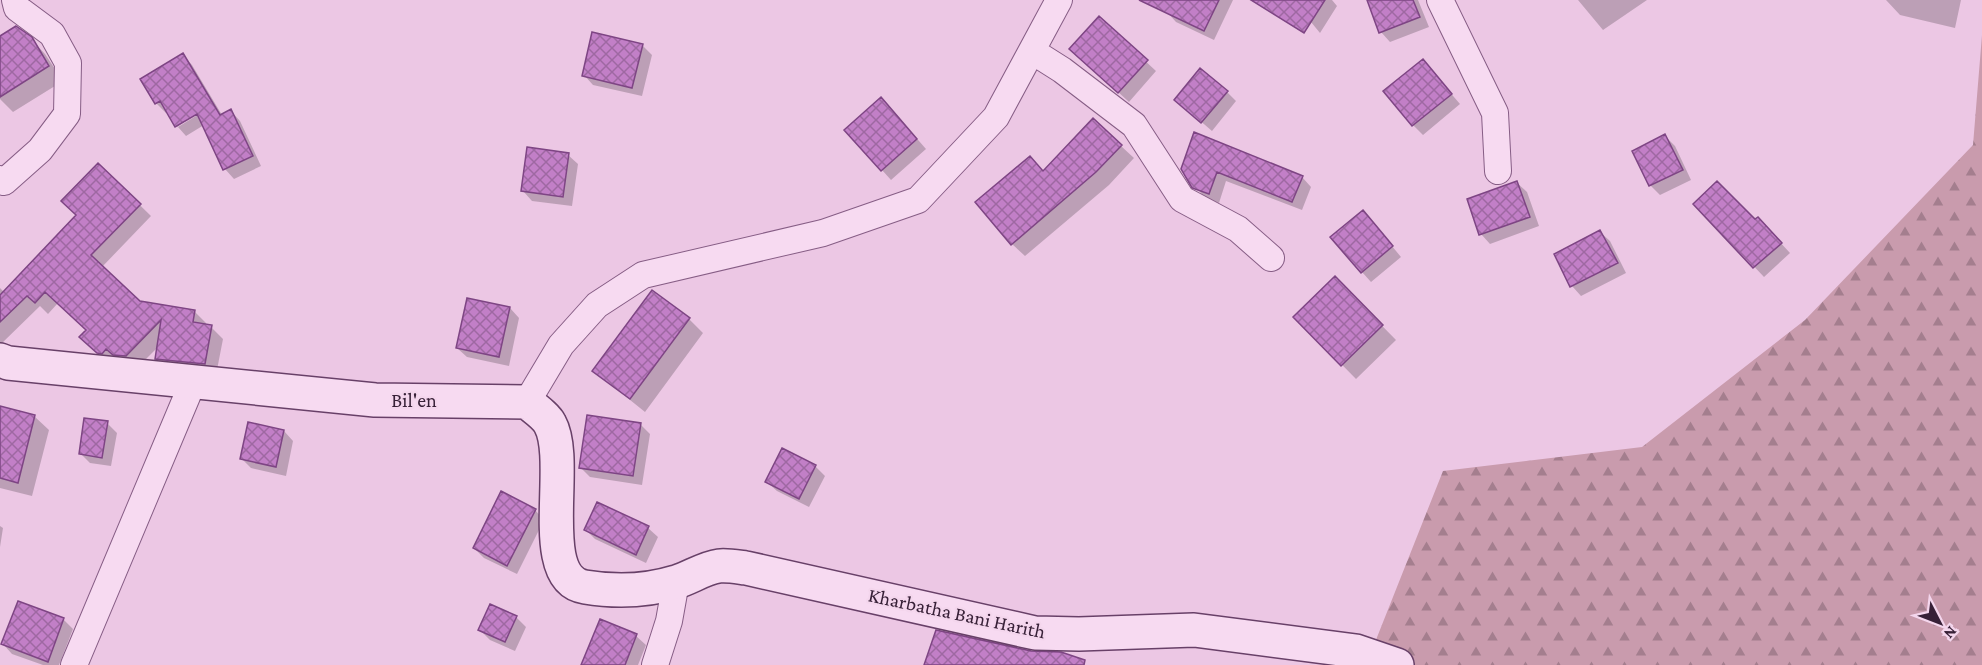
<svg xmlns="http://www.w3.org/2000/svg" width="1982" height="665" font-family="'Crimson Pro',serif">
	<style>
		.forest { fill: url(#forest-firs) }
		.shadow { fill: #0003 }
		.building { fill: url(#building-cross-hatch); stroke: #7e4584; stroke-width: 1.5 }
		.lines { fill: none; stroke-linecap: round; stroke-linejoin: round }
		.street-casing { stroke: #865d85; stroke-width: 28 }
		.secondary-casing { stroke: #684068; stroke-width: 36 }
		.street { stroke: #f7daf1; stroke-width: 26 }
		.secondary { stroke: #f7daf1; stroke-width: 33 }
		.labels { text-anchor: middle; stroke-width: 4.5; stroke-linejoin: round; paint-order: stroke }
		.street-label { font-size: 20px; fill: #372037; stroke: #f4d6ed }
	</style>
	<defs>
		<pattern id="forest-firs" width="22" height="20" patternUnits="userSpaceOnUse" patternTransform="scale(1.5)"><rect width="22" height="20" fill="#c99bad"/><path d="M5 1l3.5 6h-7zM16 11l3.5 6h-7z" fill="#a47e8e"/></pattern>
		<pattern id="building-cross-hatch" width="8" height="8" patternUnits="userSpaceOnUse" patternTransform="scale(1.5)"><rect width="8" height="8" fill="#c27fc7"/><path d="M0 0l8 8M0 8l8-8" fill="none" stroke="#9e68a2"/></pattern>
	</defs>
	<rect width="100%" height="100%" fill="#ecc7e4"/>
	<path class="forest" d="M 1982,35 L 1982,665 L 1366,665 L 1443,471 L 1642,447 L 1805,320 L 1973,145 Z"/>
	<path class="shadow" d="M 1172,0 L 1233,0 L 1214,40 L 1176,22 L 1167,12 Z
		M 1293,0 L 1332,0 L 1337,6 L 1320,33 Z
		M 1369,0 L 1418,0 L 1429,27 L 1390,42 L 1381,32 Z
		M 1578,0 L 1647,0 L 1603,30 Z
		M 1886,0 L 1961,0 L 1955,28 L 1900,15 Z
		M 1099,18 L 1156,71 L 1129,102 L 1081,58 Z
		M 0,38 L 31,39 L 45,54 L 63,81 L 13,112 L 0,99 Z
		M 642,45 L 652,55 L 642,96 L 593,85 L 584,75 Z
		M 183,55 L 192,65 L 222,115 L 231,111 L 240,121 L 261,166 L 234,179 L 225,169 L 204,125 L 186,136 L 178,127 L 204,111 L 203,109 L 177,127 L 168,112 L 166,113 L 156,103 L 142,80 Z
		M 1423,61 L 1460,104 L 1423,135 L 1413,125 Z
		M 1227,92 L 1236,101 L 1212,131 L 1176,100 Z
		M 891,109 L 926,149 L 891,180 L 882,170 Z
		M 1665,136 L 1675,146 L 1691,180 L 1660,195 L 1651,186 L 1634,151 Z
		M 1121,146 L 1134,158 L 1109,185 L 1025,256 L 1012,244 L 1044,172 Z
		M 568,155 L 578,164 L 572,206 L 532,201 L 523,191 Z
		M 99,165 L 151,216 L 102,267 L 139,302 L 194,311 L 206,323 L 206,326 L 211,327 L 223,339 L 216,375 L 168,370 L 156,358 L 158,347 L 138,367 L 110,364 L 81,337 L 87,330 L 58,303 L 48,314 L 40,306 L 0,345 L 0,288 L 5,293 L 78,215 Z
		M 1182,169 L 1302,177 L 1311,187 L 1302,210 L 1226,181 L 1219,203 L 1204,197 Z
		M 1517,183 L 1527,192 L 1539,226 L 1490,244 L 1481,234 Z
		M 1695,204 L 1755,221 L 1767,228 L 1790,253 L 1764,277 Z
		M 1372,222 L 1401,257 L 1371,282 L 1362,272 Z
		M 1600,232 L 1610,241 L 1626,273 L 1581,296 L 1572,286 L 1556,255 Z
		M 1335,278 L 1396,340 L 1356,379 L 1295,317 Z
		M 652,292 L 689,319 L 703,333 L 645,412 L 594,371 Z
		M 510,308 L 519,318 L 509,366 L 467,357 L 457,348 Z
		M 0,407 L 34,416 L 49,430 L 32,496 L 0,488 Z
		M 107,423 L 117,433 L 111,466 L 90,463 L 80,453 Z
		M 640,424 L 650,434 L 642,485 L 590,477 L 581,468 Z
		M 284,431 L 293,441 L 286,476 L 251,468 L 242,459 Z
		M 815,466 L 825,476 L 809,507 L 777,491 L 767,482 Z
		M 598,504 L 648,528 L 658,537 L 646,563 L 595,539 L 586,530 Z
		M 535,510 L 544,520 L 517,574 L 484,558 L 474,548 Z
		M 0,526 L 3,528 L 0,547 Z
		M 516,617 L 526,627 L 515,651 L 490,640 L 480,630 Z
		M 63,619 L 73,629 L 59,665 L 43,665 L 12,654 L 3,644 Z
		M 601,621 L 636,636 L 646,645 L 638,665 L 583,665 Z"/>
	<path class="building" d="M 1139,0 L 1219,0 L 1204,31 Z
		M 1251,0 L 1325,0 L 1304,33 Z
		M 1367,0 L 1413,0 L 1420,17 L 1379,33 Z
		M 1099,16 L 1148,60 L 1118,93 L 1069,49 Z
		M 16,26 L 32,37 L 49,66 L 0,97 L 0,36 Z
		M 592,32 L 643,44 L 632,88 L 582,76 Z
		M 183,53 L 220,115 L 231,109 L 253,156 L 223,170 L 197,114 L 175,127 L 160,101 L 155,104 L 140,79 Z
		M 1423,59 L 1452,94 L 1412,126 L 1383,91 Z
		M 1200,68 L 1228,91 L 1201,123 L 1174,100 Z
		M 881,97 L 917,139 L 881,171 L 844,130 Z
		M 1093,118 L 1122,145 L 1096,172 L 1011,245 L 975,202 L 1030,156 L 1043,171 Z
		M 1194,132 L 1303,176 L 1292,202 L 1217,172 L 1209,194 L 1192,188 L 1181,169 Z
		M 1665,134 L 1683,170 L 1649,186 L 1632,151 Z
		M 527,147 L 569,153 L 563,197 L 521,191 Z
		M 98,163 L 141,204 L 91,255 L 140,301 L 195,310 L 193,322 L 212,325 L 205,364 L 155,359 L 161,320 L 126,356 L 113,355 L 106,349 L 102,354 L 97,353 L 79,337 L 86,330 L 45,292 L 35,303 L 27,296 L 0,322 L 0,295 L 76,215 L 61,201 Z
		M 1517,181 L 1530,217 L 1479,235 L 1467,199 Z
		M 1717,181 L 1755,219 L 1758,217 L 1782,243 L 1753,268 L 1693,204 Z
		M 1363,210 L 1393,246 L 1361,273 L 1330,237 Z
		M 1600,230 L 1618,263 L 1570,287 L 1554,254 Z
		M 1335,276 L 1383,325 L 1341,366 L 1293,317 Z
		M 652,290 L 690,318 L 630,399 L 592,371 Z
		M 467,298 L 510,307 L 499,357 L 456,348 Z
		M 0,406 L 35,415 L 18,483 L 0,478 Z
		M 587,415 L 641,423 L 633,476 L 579,468 Z
		M 84,418 L 108,421 L 102,458 L 79,454 Z
		M 248,422 L 284,430 L 276,467 L 240,459 Z
		M 782,448 L 816,465 L 799,499 L 765,482 Z
		M 501,491 L 536,509 L 507,566 L 473,548 Z
		M 597,502 L 649,526 L 636,555 L 584,530 Z
		M 18,601 L 64,618 L 48,662 L 1,644 Z
		M 490,604 L 517,616 L 505,642 L 478,630 Z
		M 600,619 L 637,634 L 625,665 L 581,665 Z
		M 936,630 L 1031,651 L 1061,652 L 1085,660 L 1084,665 L 924,665 Z"/>
	<g class="lines">
		<defs>
			<path id="street" d="M 1440,0 L 1495,113 L 1498,171
				M 1032,51 L 1062,70 L 1134,125 L 1182,199 L 1238,229 L 1271,258
				M 0,179 L 4,182 L 40,150 L 67,114 L 68,63 L 52,34 L 17,8 L 15,0
				M 527,402 L 561,345 L 597,305 L 643,275 L 823,233 L 918,200 L 996,117 L 1059,0
				M 74,665 L 193,382
				M 655,665 L 669,621 L 676,582"/>
			<path id="secondary" d="M 0,360 L 8,363 L 375,400 L 527,402 C 534,408 546,416 550,424 C 571,462 534,579 585,587 C 615,592 647,591 676,582 C 690,578 704,568 719,566 C 727,565 738,567 746,568 L 1035,633 L 1079,634 L 1194,630 L 1356,651 L 1397,665"/>
		</defs>
		<use href="#street" class="street-casing"/>
		<use href="#secondary" class="secondary-casing"/>
		<use href="#street" class="street"/>
		<use href="#secondary" class="secondary"/>
	</g>
	<g class="labels">
		<g class="street-label">
			<text x="414" y="407">Bil'en</text>
			<text transform="translate(957 613) rotate(12)" y="7">Kharbatha Bani Harith</text>
		</g>
	</g>
	<g transform="translate(1940 623) rotate(132)" stroke="#f4d6ed" stroke-width="4.5" paint-order="stroke">
	<path d="M0-4.5L10 22L0 15L-10 22Z" fill="#372037"/>
	<text y="-9" font-size="16" font-weight="bold" text-anchor="middle" fill="#372037">N</text>
	</g>
</svg>
